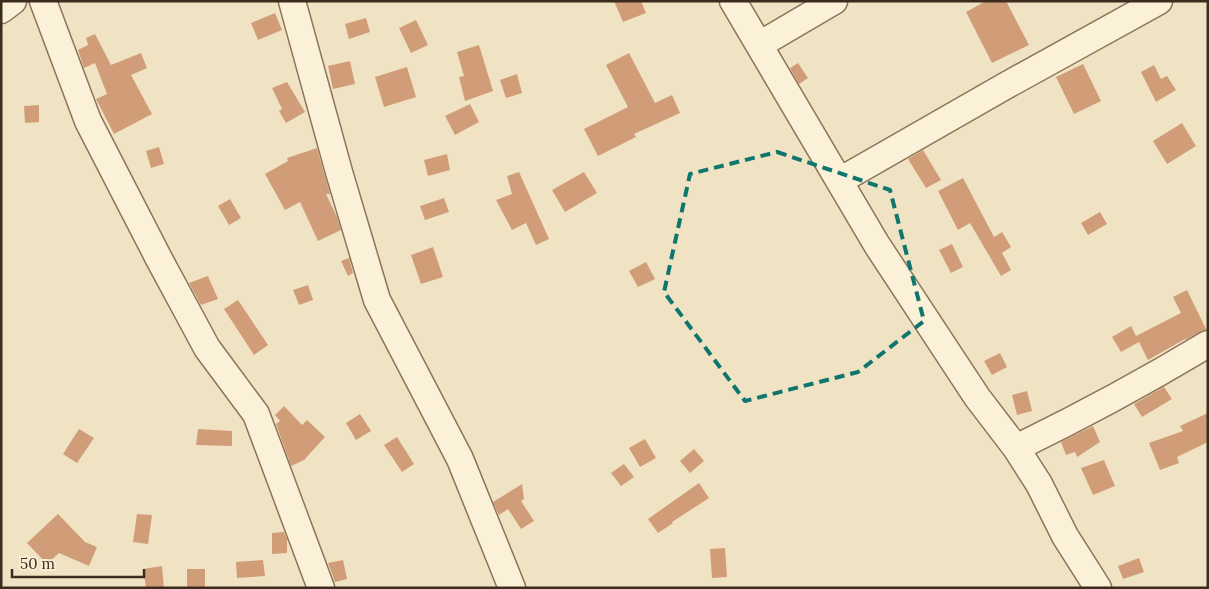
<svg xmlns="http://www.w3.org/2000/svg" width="1209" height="589" font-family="Lora,serif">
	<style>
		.building { fill: #d09d78 }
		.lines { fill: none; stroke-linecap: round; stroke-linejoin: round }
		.minor-casing { stroke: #8c7459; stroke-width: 29 }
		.minor { stroke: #fbf0d8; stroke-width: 26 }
		.marked { fill: none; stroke: #0f766e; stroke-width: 4; stroke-dasharray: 10 6; stroke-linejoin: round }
	</style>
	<rect width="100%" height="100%" fill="#f0e3c4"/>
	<path class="building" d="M 614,1 L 641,1 L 646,13 L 623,22 Z
		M 986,1 L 1006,1 L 1029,45 L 992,63 L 966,12 Z
		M 275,13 L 282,30 L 258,40 L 251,23 Z
		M 366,18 L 370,32 L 349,39 L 345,24 Z
		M 416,20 L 428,45 L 411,53 L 399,28 Z
		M 95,34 L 111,65 L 141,53 L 147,68 L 131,75 L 152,114 L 114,134 L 96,99 L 107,94 L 95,63 L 84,68 L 78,50 L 88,45 L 86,38 Z
		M 479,45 L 493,91 L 465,101 L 459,77 L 464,76 L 457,52 Z
		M 629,53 L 655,103 L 672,95 L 680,113 L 634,134 L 636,137 L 598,156 L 584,129 L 628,107 L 606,65 Z
		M 350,61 L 355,84 L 333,89 L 328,66 Z
		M 798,63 L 808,78 L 799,84 L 790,68 Z
		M 1083,64 L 1101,101 L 1074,114 L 1056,77 Z
		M 1154,65 L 1161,79 L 1167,76 L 1176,90 L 1156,102 L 1141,72 Z
		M 407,67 L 416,97 L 384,107 L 375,77 Z
		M 517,74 L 522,93 L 506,98 L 500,80 Z
		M 287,82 L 305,112 L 286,123 L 279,111 L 282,109 L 272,88 Z
		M 470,104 L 479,122 L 455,135 L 445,116 Z
		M 39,105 L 39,122 L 25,123 L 24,106 Z
		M 1182,123 L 1196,146 L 1167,164 L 1153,141 Z
		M 159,147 L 164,164 L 151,168 L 146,151 Z
		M 317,148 L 330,194 L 326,194 L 337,217 L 341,230 L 318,241 L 300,202 L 285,210 L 265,174 L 288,161 L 287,158 Z
		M 923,150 L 941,180 L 926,188 L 908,159 Z
		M 447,154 L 450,170 L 428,176 L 424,160 Z
		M 519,172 L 549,239 L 536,245 L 526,223 L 512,230 L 496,200 L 512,194 L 507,176 Z
		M 584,172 L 597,193 L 565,212 L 552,190 Z
		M 963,178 L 994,237 L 1002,232 L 1011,247 L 1002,253 L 1011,270 L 1001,276 L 970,223 L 958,230 L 938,191 Z
		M 444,198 L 449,212 L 425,220 L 420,206 Z
		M 230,199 L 241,218 L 229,225 L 218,206 Z
		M 1100,212 L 1107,224 L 1088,235 L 1081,223 Z
		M 952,244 L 963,267 L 951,273 L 939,250 Z
		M 433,247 L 443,277 L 421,284 L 411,255 Z
		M 349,258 L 353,273 L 348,276 L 341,261 Z
		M 646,262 L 655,279 L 638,287 L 629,271 Z
		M 208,276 L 218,299 L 201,305 L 189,283 Z
		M 308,285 L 313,300 L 299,305 L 293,290 Z
		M 1187,290 L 1206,329 L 1185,340 L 1185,339 L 1148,360 L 1139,342 L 1121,352 L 1112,337 L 1131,326 L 1136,336 L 1181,313 L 1173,297 Z
		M 238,300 L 268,345 L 254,355 L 224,309 Z
		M 1000,353 L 1007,367 L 992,375 L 984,361 Z
		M 1164,387 L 1172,399 L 1142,417 L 1134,404 Z
		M 1027,391 L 1032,411 L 1017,415 L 1012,395 Z
		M 284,406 L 302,425 L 307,420 L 325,437 L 304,460 L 291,466 L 276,424 L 280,421 L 275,415 Z
		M 1208,413 L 1208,442 L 1177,457 L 1179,463 L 1160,470 L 1149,443 L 1183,431 L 1180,426 Z
		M 360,414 L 371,431 L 356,440 L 346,423 Z
		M 1093,426 L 1100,442 L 1077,457 L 1075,452 L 1066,455 L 1061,442 Z
		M 79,429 L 94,438 L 77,463 L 63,454 Z
		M 198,429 L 232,431 L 232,446 L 196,445 Z
		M 397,437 L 414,464 L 402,472 L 384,445 Z
		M 645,439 L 656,458 L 640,467 L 629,448 Z
		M 694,449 L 704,461 L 690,473 L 680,461 Z
		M 1104,460 L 1115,486 L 1093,495 L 1081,468 Z
		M 624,464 L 634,477 L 621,486 L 611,473 Z
		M 699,483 L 709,498 L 672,522 L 673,523 L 658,533 L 648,519 Z
		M 522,484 L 524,499 L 521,501 L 534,521 L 521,529 L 508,509 L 499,515 L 493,502 Z
		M 58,514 L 85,542 L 97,547 L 89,566 L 59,553 L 47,564 L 27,543 Z
		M 137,514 L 152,515 L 148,544 L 133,542 Z
		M 284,532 L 287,539 L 287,553 L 272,554 L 272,533 Z
		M 725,548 L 727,577 L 712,578 L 710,549 Z
		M 1139,558 L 1144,572 L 1123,579 L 1118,566 Z
		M 263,560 L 265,576 L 237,578 L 236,562 Z
		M 343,560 L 347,579 L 335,582 L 328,563 Z
		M 162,566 L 164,588 L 146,588 L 143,569 Z
		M 187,569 L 205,569 L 205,588 L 187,588 Z"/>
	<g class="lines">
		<defs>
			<path id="minor" d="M 43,1 L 88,121 L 158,257 L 207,348 L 256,414 L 321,588
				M 292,1 L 339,172 L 377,300 L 460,459 L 512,588
				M 733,1 L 877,245 L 977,397 L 1016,448 L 1039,484 L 1065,536 L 1098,588
				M 1,10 L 13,1
				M 759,45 L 834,1
				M 841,180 L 1007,85 L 1159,1
				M 1016,448 C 1082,416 1145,382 1208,344"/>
		</defs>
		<use href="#minor" class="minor-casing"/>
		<use href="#minor" class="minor"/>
	</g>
	<path class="marked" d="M 777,152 L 890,190 L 924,321 L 858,372 L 745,401 L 664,292 L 690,174 Z"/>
	<rect width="1209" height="589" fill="none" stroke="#3c2c1e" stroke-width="5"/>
	<path d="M12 569v8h132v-8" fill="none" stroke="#3c2c1e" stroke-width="2.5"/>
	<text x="20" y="569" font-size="15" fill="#3c2c1e" stroke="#f7edd4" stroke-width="4" paint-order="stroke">50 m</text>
</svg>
